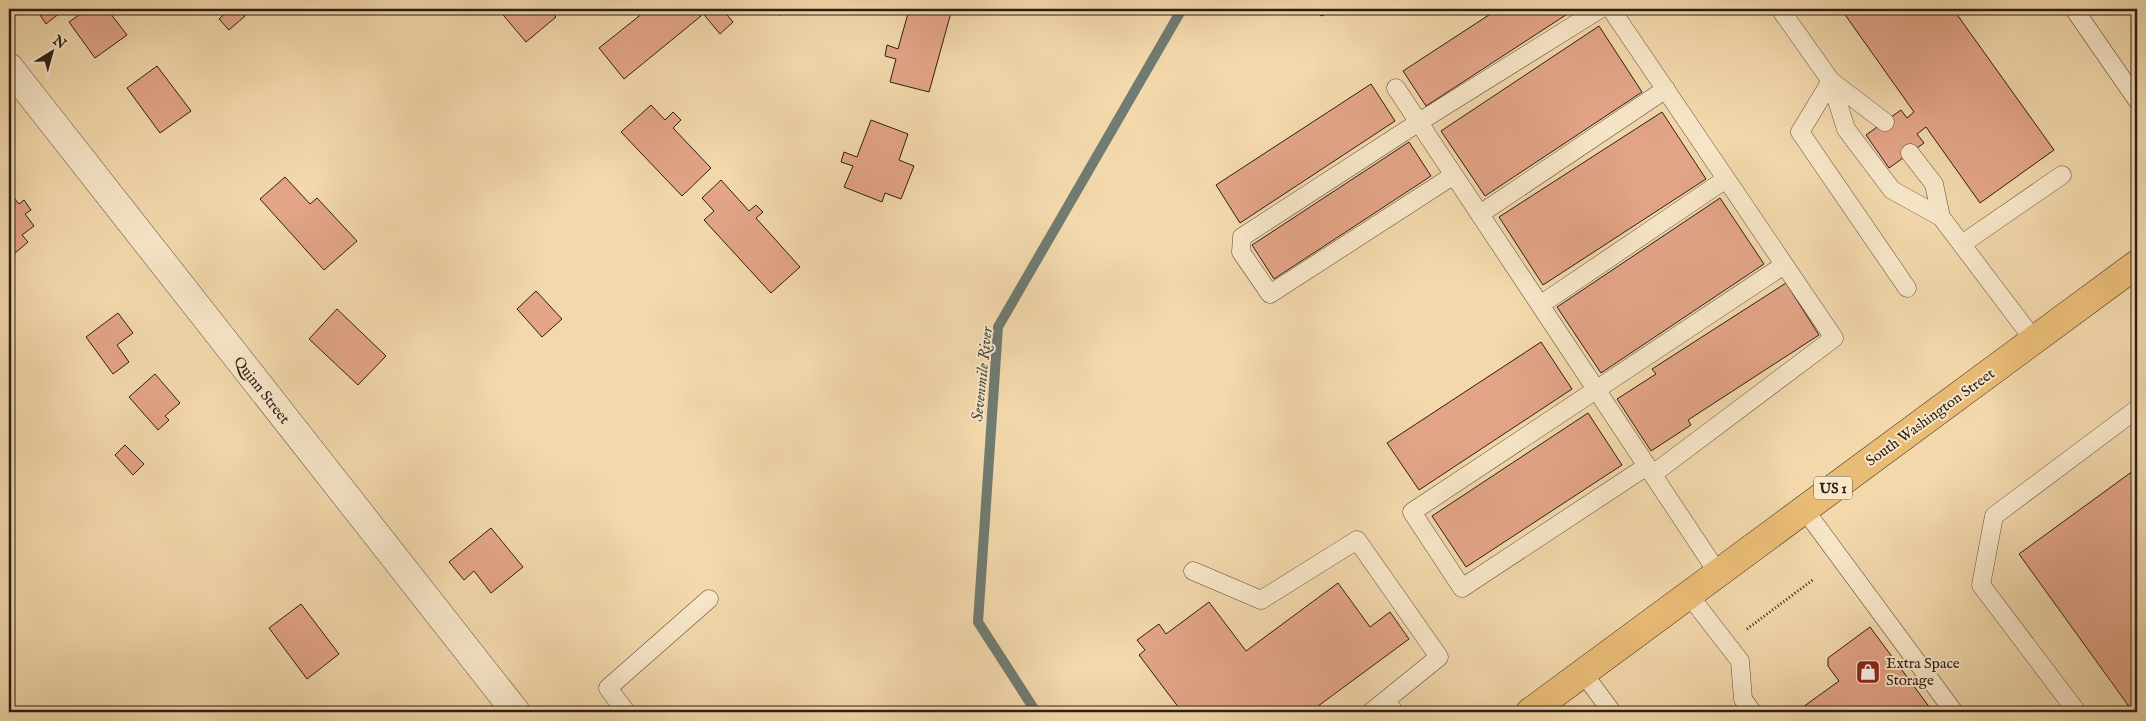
<svg xmlns="http://www.w3.org/2000/svg" width="2146" height="721" font-family="'IM FELL English',serif">
	<style>
		.lines { fill: none; stroke-linecap: round; stroke-linejoin: round }
		.stream { stroke: #707b72; stroke-width: 10 }
		.building { fill: #e3a487; stroke: #2d1d16 }
		.lane-casing { stroke: #5e4c3b; stroke-width: 19 }
		.street-casing { stroke: #5e4c3b; stroke-width: 29 }
		.primary-casing { stroke: #2d1d16; stroke-width: 29 }
		.path { stroke: #2d1d16; stroke-width: 3; stroke-dasharray: 1 2.5; stroke-linecap: butt }
		.lane { stroke: #f7e6c8; stroke-width: 18 }
		.street { stroke: #f7e6c8; stroke-width: 28 }
		.primary { stroke: #e9bc76; stroke-width: 28 }
		.labels { text-anchor: middle; stroke-width: 4; stroke-linejoin: round; paint-order: stroke }
		.shield { fill: #f7e6c8; stroke: #6a594b; stroke-width: 1 }
		.shield-label { font-size: 14px; font-weight: bold; fill: #2d1d16 }
		.street-label { font-size: 15px; fill: #2d1d16; stroke: #f7e6c8 }
		.poi-label { font-size: 15px; fill: #2d1d16; stroke: #f7e6c8; text-anchor: start }
		.water-label { font-size: 16px; font-style: italic; fill: #4e4c44; stroke: #f7e6c8 }
	</style>
	<rect width="100%" height="100%" fill="#f2d8ab"/>
	<filter id="stains"><feTurbulence type="fractalNoise" baseFrequency=".004" numOctaves="4"/><feColorMatrix values="0 0 0 0 .2 0 0 0 0 .09 0 0 0 0 .02 0 0 0 .5 -.17"/></filter>
	<radialGradient id="worn" r=".72"><stop offset=".6" stop-color="#630" stop-opacity="0"/><stop offset="1" stop-color="#630" stop-opacity=".3"/></radialGradient>
	<g class="lines">
		<path class="stream" d="M 1036,712 L 978,622 L 998,327 L 1182,9"/>
	</g>
	<path class="building" d="M 42,9 L 65,9 L 46,24 L 38,12 Z
		M 87,9 L 107,9 L 127,35 L 95,58 L 69,22 Z
		M 230,9 L 239,9 L 245,16 L 229,30 L 219,19 Z
		M 498,9 L 549,9 L 556,17 L 526,42 Z
		M 648,9 L 695,9 L 701,16 L 624,79 L 599,48 Z
		M 702,9 L 722,9 L 733,22 L 720,34 L 700,10 Z
		M 757,9 L 783,9 L 781,15 Z
		M 915,9 L 952,9 L 929,92 L 890,82 L 896,59 L 885,56 L 887,45 L 898,49 L 909,10 L 914,11 Z
		M 1318,9 L 1338,9 L 1321,16 Z
		M 1498,9 L 1575,9 L 1426,106 L 1403,71 Z
		M 1841,9 L 1953,9 L 2054,150 L 1980,203 L 1926,127 L 1917,134 L 1924,143 L 1889,168 L 1866,135 L 1901,110 L 1907,118 L 1914,112 Z
		M 1599,26 L 1642,92 L 1485,196 L 1441,131 Z
		M 157,66 L 191,111 L 160,133 L 127,88 Z
		M 1371,84 L 1395,121 L 1240,223 L 1216,185 Z
		M 651,105 L 665,120 L 673,112 L 681,120 L 673,128 L 711,168 L 682,196 L 621,132 Z
		M 1662,112 L 1706,179 L 1543,285 L 1499,217 Z
		M 871,120 L 908,134 L 899,160 L 914,166 L 901,199 L 885,193 L 882,202 L 844,187 L 853,166 L 841,162 L 844,152 L 857,157 Z
		M 1409,142 L 1431,176 L 1274,279 L 1252,245 Z
		M 285,177 L 310,204 L 317,198 L 357,241 L 324,270 L 260,199 Z
		M 721,180 L 749,211 L 756,205 L 763,212 L 756,218 L 800,267 L 771,293 L 704,220 L 714,211 L 702,198 Z
		M 9,192 L 19,204 L 24,200 L 31,210 L 25,214 L 34,226 L 22,235 L 28,242 L 14,254 L 9,248 Z
		M 1720,198 L 1764,264 L 1601,373 L 1557,307 Z
		M 1786,283 L 1819,335 L 1688,420 L 1691,425 L 1651,451 L 1617,399 L 1656,374 L 1652,369 Z
		M 536,291 L 562,319 L 542,337 L 517,309 Z
		M 337,309 L 386,356 L 358,385 L 309,339 Z
		M 118,313 L 133,333 L 117,345 L 129,362 L 113,374 L 86,337 Z
		M 1541,342 L 1572,389 L 1419,490 L 1387,443 Z
		M 155,374 L 180,403 L 165,416 L 169,420 L 158,430 L 129,397 Z
		M 1588,413 L 1622,465 L 1466,567 L 1432,516 Z
		M 125,445 L 144,464 L 133,475 L 115,455 Z
		M 2137,468 L 2137,712 L 2133,712 L 2019,554 Z
		M 491,528 L 523,567 L 491,593 L 474,571 L 464,580 L 449,562 Z
		M 1338,583 L 1370,627 L 1390,612 L 1409,639 L 1310,712 L 1182,712 L 1139,655 L 1145,650 L 1137,640 L 1159,624 L 1166,634 L 1209,602 L 1246,651 Z
		M 301,604 L 339,654 L 307,679 L 269,628 Z
		M 1870,627 L 1933,712 L 1796,712 L 1839,681 L 1828,666 L 1828,658 Z"/>
	<g class="lines">
		<defs>
			<path id="lane" d="M 1611,9 L 1834,338 L 1653,474
				M 1780,9 L 1831,81 L 1885,122
				M 2074,9 L 2137,100
				M 1396,88 L 1718,573
				M 1910,153 L 1934,184 L 1941,217 L 2034,340
				M 1454,175 L 1270,294 L 1241,252 L 1242,237 L 1419,122 L 1600,9
				M 1480,214 L 1666,89
				M 1962,244 L 2062,175
				M 1907,288 L 1800,132 L 1831,81 L 1846,129 L 1892,190 L 1941,217
				M 1540,305 L 1726,179
				M 1647,466 L 1462,588 L 1412,512 L 1784,265
				M 1804,509 L 1954,712
				M 1193,571 L 1261,600 L 1357,540 L 1439,657 L 1386,700 L 1394,712
				M 1689,595 L 1740,661 L 1743,699 L 1752,712
				M 1583,673 L 1612,712
				M 626,712 L 608,688 L 709,599
				M 1371,712 L 1386,700
				M 2077,712 L 1981,585 L 1994,516 L 2137,409"/>
			<path id="street" d="M 9,67 L 516,712"/>
			<path id="primary" d="M 1530,712 L 2137,264"/>
		</defs>
		<use href="#lane" class="lane-casing"/>
		<use href="#street" class="street-casing"/>
		<use href="#primary" class="primary-casing"/>
		<path class="path" d="M 1747,629 L 1814,579"/>
		<use href="#lane" class="lane"/>
		<use href="#street" class="street"/>
		<use href="#primary" class="primary"/>
	</g>
	<defs>
		<symbol id="shop-square" viewBox="-11 -11 22 22"><rect x="-9" y="-9" width="18" height="18" rx="4" fill="#8f2418" stroke="#f7e6c8"/><path d="M-5-2.5h2.3a2.7 3.5 0 0 1 5.4 0H5L5.5 6h-11ZM-1.5-2.5h3a1.5 2.3 0 0 0-3 0Z" fill="#fff"/></symbol>
	</defs>
	<g fill-rule="evenodd">
		<use href="#shop-square" x="1854" y="658" width="28" height="28"/>
	</g>
	<g class="labels">
		<rect class="shield" x="1814" y="476.5" width="38" height="23" rx="4"/>
		<g class="shield-label">
			<text x="1833" y="493">US 1</text>
		</g>
		<g class="street-label">
			<text transform="translate(262 390) rotate(52)" y="5">Quinn Street</text>
			<text transform="translate(1930 417) rotate(-36)" y="5">South Washington Street</text>
		</g>
		<g class="poi-label">
			<text x="1886" y="668">Extra Space<tspan x="1886" dy="17">Storage</tspan></text>
		</g>
		<g class="water-label">
			<text transform="translate(981 374) rotate(-84)" y="6">Sevenmile River</text>
		</g>
	</g>
	<rect width="2146" height="721" fill="none" stroke="#f2d8ab" stroke-width="30"/>
	<rect x="10" y="10" width="2126" height="701" fill="none" stroke="#2d1d16" stroke-width="2.5"/>
	<rect x="15" y="15" width="2116" height="691" fill="none" stroke="#2d1d16"/>
	<g transform="translate(52 52) rotate(37)" stroke="#f7e6c8" stroke-width="4" paint-order="stroke">
	<path d="M0-4L9 19L0 12L-9 19Z" fill="#2d1d16"/>
	<text y="-8" font-size="14" font-weight="bold" text-anchor="middle" fill="#2d1d16">N</text>
	</g>
	<rect width="100%" height="100%" filter="url(#stains)"/>
	<rect width="100%" height="100%" fill="url(#worn)"/>
</svg>
